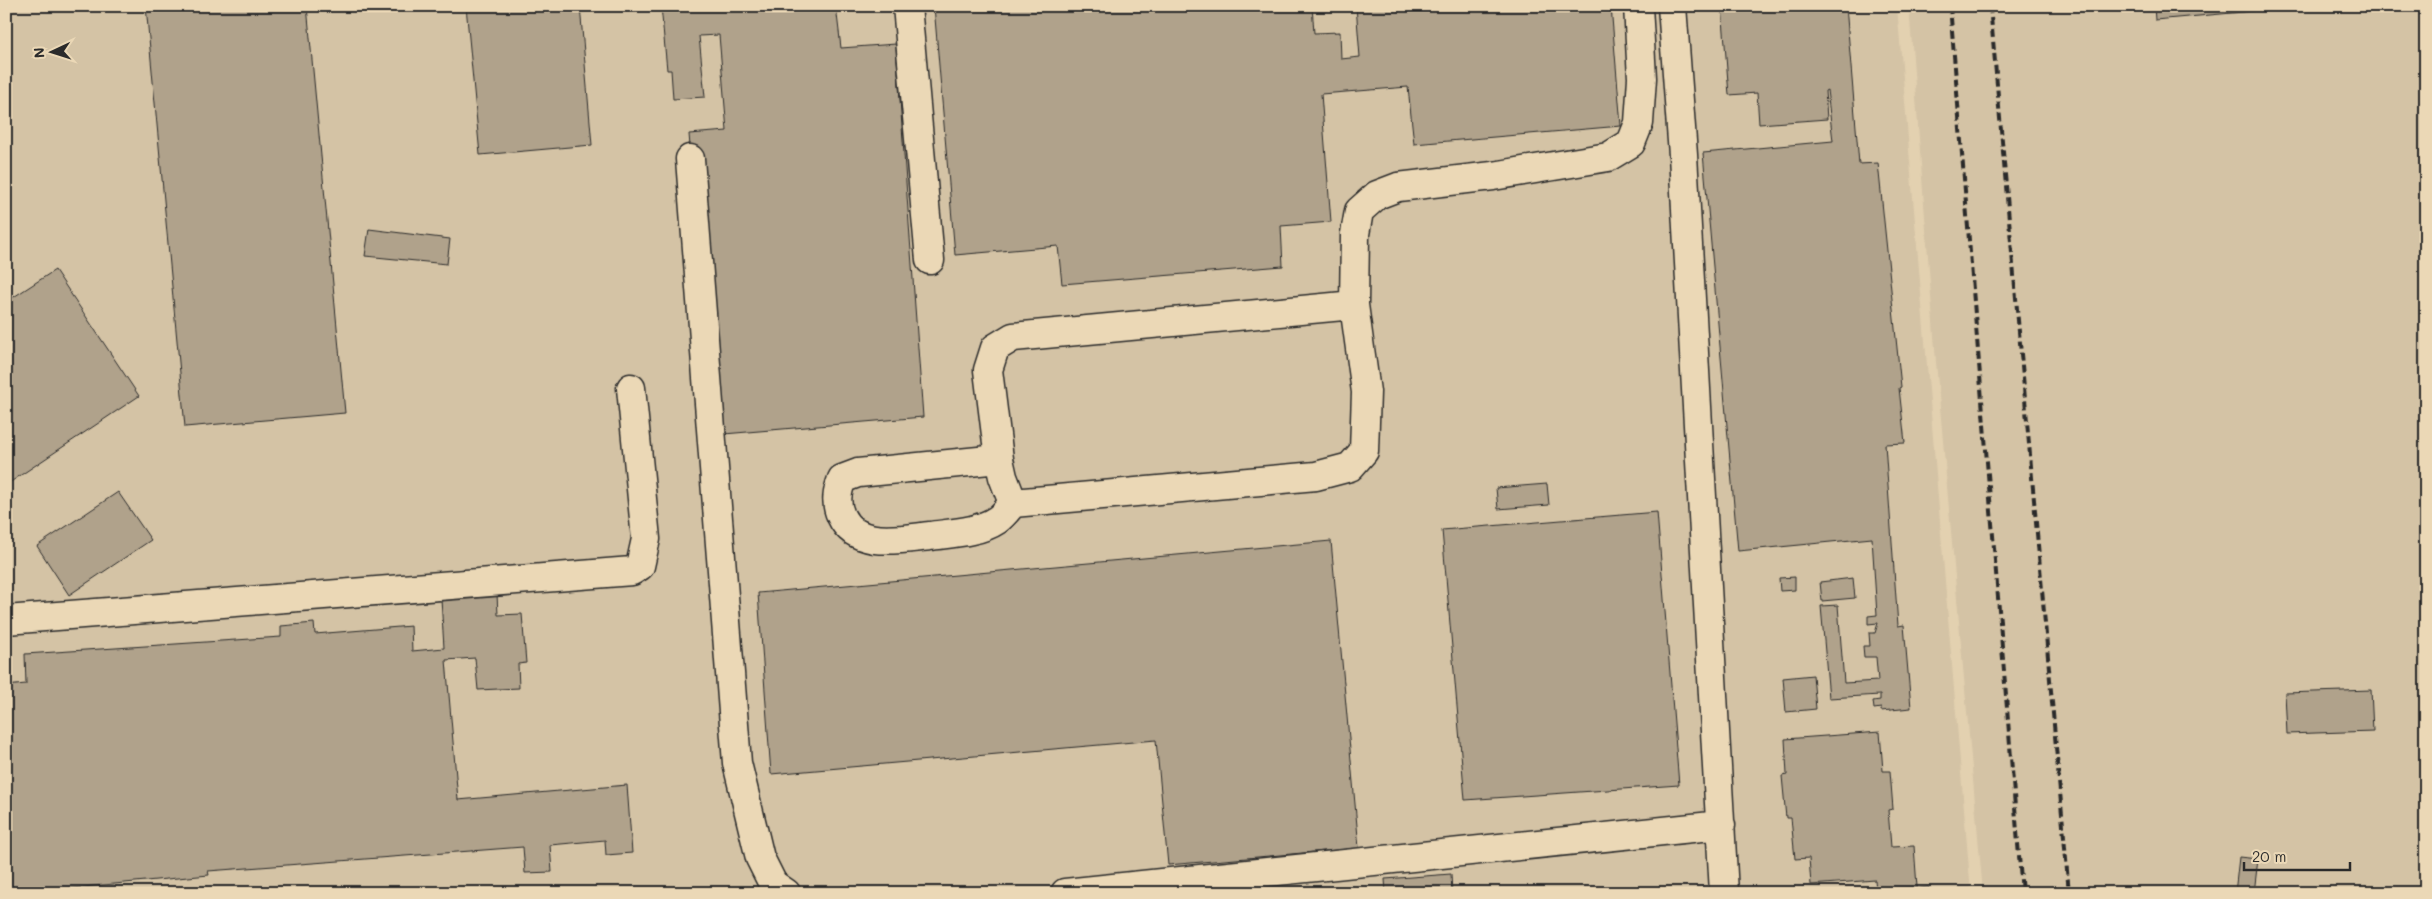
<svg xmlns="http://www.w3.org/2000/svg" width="2432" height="899" font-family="Mali,sans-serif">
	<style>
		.built { fill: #d4c3a5 }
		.building { fill: #b0a28b; stroke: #2b2b2b }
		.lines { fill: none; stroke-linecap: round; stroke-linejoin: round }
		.minor-casing { stroke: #2b2b2b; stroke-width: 31 }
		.minor { stroke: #ebd8b6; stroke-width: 28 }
		.rail { stroke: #2b2b2b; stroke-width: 4; stroke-dasharray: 8 4; stroke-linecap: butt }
	</style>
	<rect width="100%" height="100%" fill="#e3d1b0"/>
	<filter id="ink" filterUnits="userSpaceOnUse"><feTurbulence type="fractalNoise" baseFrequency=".02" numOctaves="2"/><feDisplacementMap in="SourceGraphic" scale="10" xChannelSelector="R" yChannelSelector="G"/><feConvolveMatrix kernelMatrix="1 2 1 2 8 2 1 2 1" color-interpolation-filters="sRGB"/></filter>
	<g filter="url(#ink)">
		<path class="built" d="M 6,6 L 1897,6 L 1971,893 L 6,893 Z
			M 1909,6 L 2426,6 L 2426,893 L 1983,893 L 1936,362 Z"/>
		<path class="building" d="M 146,6 L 307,6 L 345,413 L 185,427 Z
			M 466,6 L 580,6 L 592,145 L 480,155 Z
			M 661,6 L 836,6 L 841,48 L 896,44 L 923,417 L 724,434 L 697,234 L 689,134 L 727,131 L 719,35 L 699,36 L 705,97 L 673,99 L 671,70 L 667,70 Z
			M 934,6 L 1312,6 L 1314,33 L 1340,32 L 1341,59 L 1360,57 L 1356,6 L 1611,6 L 1621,126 L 1414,144 L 1408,87 L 1321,94 L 1331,222 L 1281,226 L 1283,266 L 1062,284 L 1058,246 L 955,255 Z
			M 1722,6 L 1846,6 L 1859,164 L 1878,163 L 1901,387 L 1899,388 L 1905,443 L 1885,444 L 1898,626 L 1904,625 L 1911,708 L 1881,711 L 1881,708 L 1874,709 L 1873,701 L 1880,700 L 1880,695 L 1829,698 L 1821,606 L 1838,605 L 1844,683 L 1878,681 L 1876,657 L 1864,657 L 1863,646 L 1870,646 L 1869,633 L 1875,633 L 1878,623 L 1868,624 L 1868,616 L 1877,615 L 1872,538 L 1738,551 L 1703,153 L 1833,141 L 1827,90 L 1825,91 L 1827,119 L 1759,124 L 1757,93 L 1729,95 Z
			M 2154,6 L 2254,6 L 2254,11 L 2155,20 Z
			M 369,229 L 450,239 L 447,264 L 365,256 Z
			M 55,270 L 139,396 L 6,485 L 6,302 Z
			M 1547,484 L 1549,505 L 1498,509 L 1496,488 Z
			M 118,492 L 151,540 L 69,595 L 37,546 Z
			M 1657,512 L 1679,785 L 1465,800 L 1442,530 Z
			M 1331,541 L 1359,848 L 1168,865 L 1156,740 L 771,774 L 758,593 Z
			M 1795,577 L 1795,590 L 1780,591 L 1779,578 Z
			M 1853,578 L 1855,598 L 1822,601 L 1820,582 Z
			M 497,594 L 498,615 L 522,614 L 526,663 L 518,664 L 519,688 L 478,690 L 475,658 L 446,660 L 458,800 L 627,785 L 632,853 L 606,855 L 605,840 L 550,845 L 552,872 L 525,873 L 523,847 L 208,871 L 209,875 L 51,890 L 51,893 L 6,893 L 6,686 L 26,684 L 25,654 L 281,637 L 281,626 L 314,623 L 315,634 L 411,626 L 412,651 L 444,648 L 441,599 Z
			M 1813,675 L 1816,709 L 1786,712 L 1783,678 Z
			M 2371,690 L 2373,731 L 2287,734 L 2285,693 Z
			M 1880,732 L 1883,771 L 1890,771 L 1893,809 L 1888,810 L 1891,847 L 1914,846 L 1917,887 L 1876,890 L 1875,880 L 1811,885 L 1809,858 L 1795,859 L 1791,818 L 1786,818 L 1782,776 L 1787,775 L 1785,739 Z
			M 2239,857 L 2258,859 L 2254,893 L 2235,893 Z
			M 1451,874 L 1452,893 L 1386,893 L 1385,879 Z
			M 1928,887 L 1933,893 L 1883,893 Z"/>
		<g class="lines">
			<defs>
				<path id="minor" d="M 907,6 L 930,260
					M 1672,6 L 1683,155 L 1724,893
					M 690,159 L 737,763 L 760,858 L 773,884 L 786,893
					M 1354,305 L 1013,337 L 995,348 L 988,370 L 999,459 L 1003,477 L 1013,503 L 1316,476 L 1350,467 L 1364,451 L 1366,392 L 1354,305 L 1355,234 L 1359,211 L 1377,195 L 1398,187 L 1493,176 L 1608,157 L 1631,143 L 1639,123 L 1642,78 L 1638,6
					M 999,459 L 858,473 L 842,479 C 837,492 835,503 841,516 C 856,549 900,539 930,536 C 952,533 979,532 997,520 C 1003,516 1008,509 1013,503
					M 6,620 L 632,571 L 640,566 L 646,539 L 631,388
					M 1065,893 L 1721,825"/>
			</defs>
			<use href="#minor" class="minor-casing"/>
			<use href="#minor" class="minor"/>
			<path class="rail" d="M 1950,6 L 2022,893
				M 1990,6 L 2069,893"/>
		</g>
	</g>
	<rect width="2432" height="899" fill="none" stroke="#ebd8b6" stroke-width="25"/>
	<rect x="12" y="12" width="2407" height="874" fill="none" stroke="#2b2b2b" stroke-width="2" filter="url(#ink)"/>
	<g transform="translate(52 52) rotate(266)" stroke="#ebd8b6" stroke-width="4" paint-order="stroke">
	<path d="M0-4L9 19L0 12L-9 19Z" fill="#2b2b2b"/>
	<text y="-8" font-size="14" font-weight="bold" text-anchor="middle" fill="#2b2b2b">N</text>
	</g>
	<path d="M2244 862v8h106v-8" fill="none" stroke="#2b2b2b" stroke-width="2.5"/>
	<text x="2252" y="862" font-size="15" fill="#2b2b2b" stroke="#ebd8b6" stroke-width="4" paint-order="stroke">20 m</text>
</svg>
